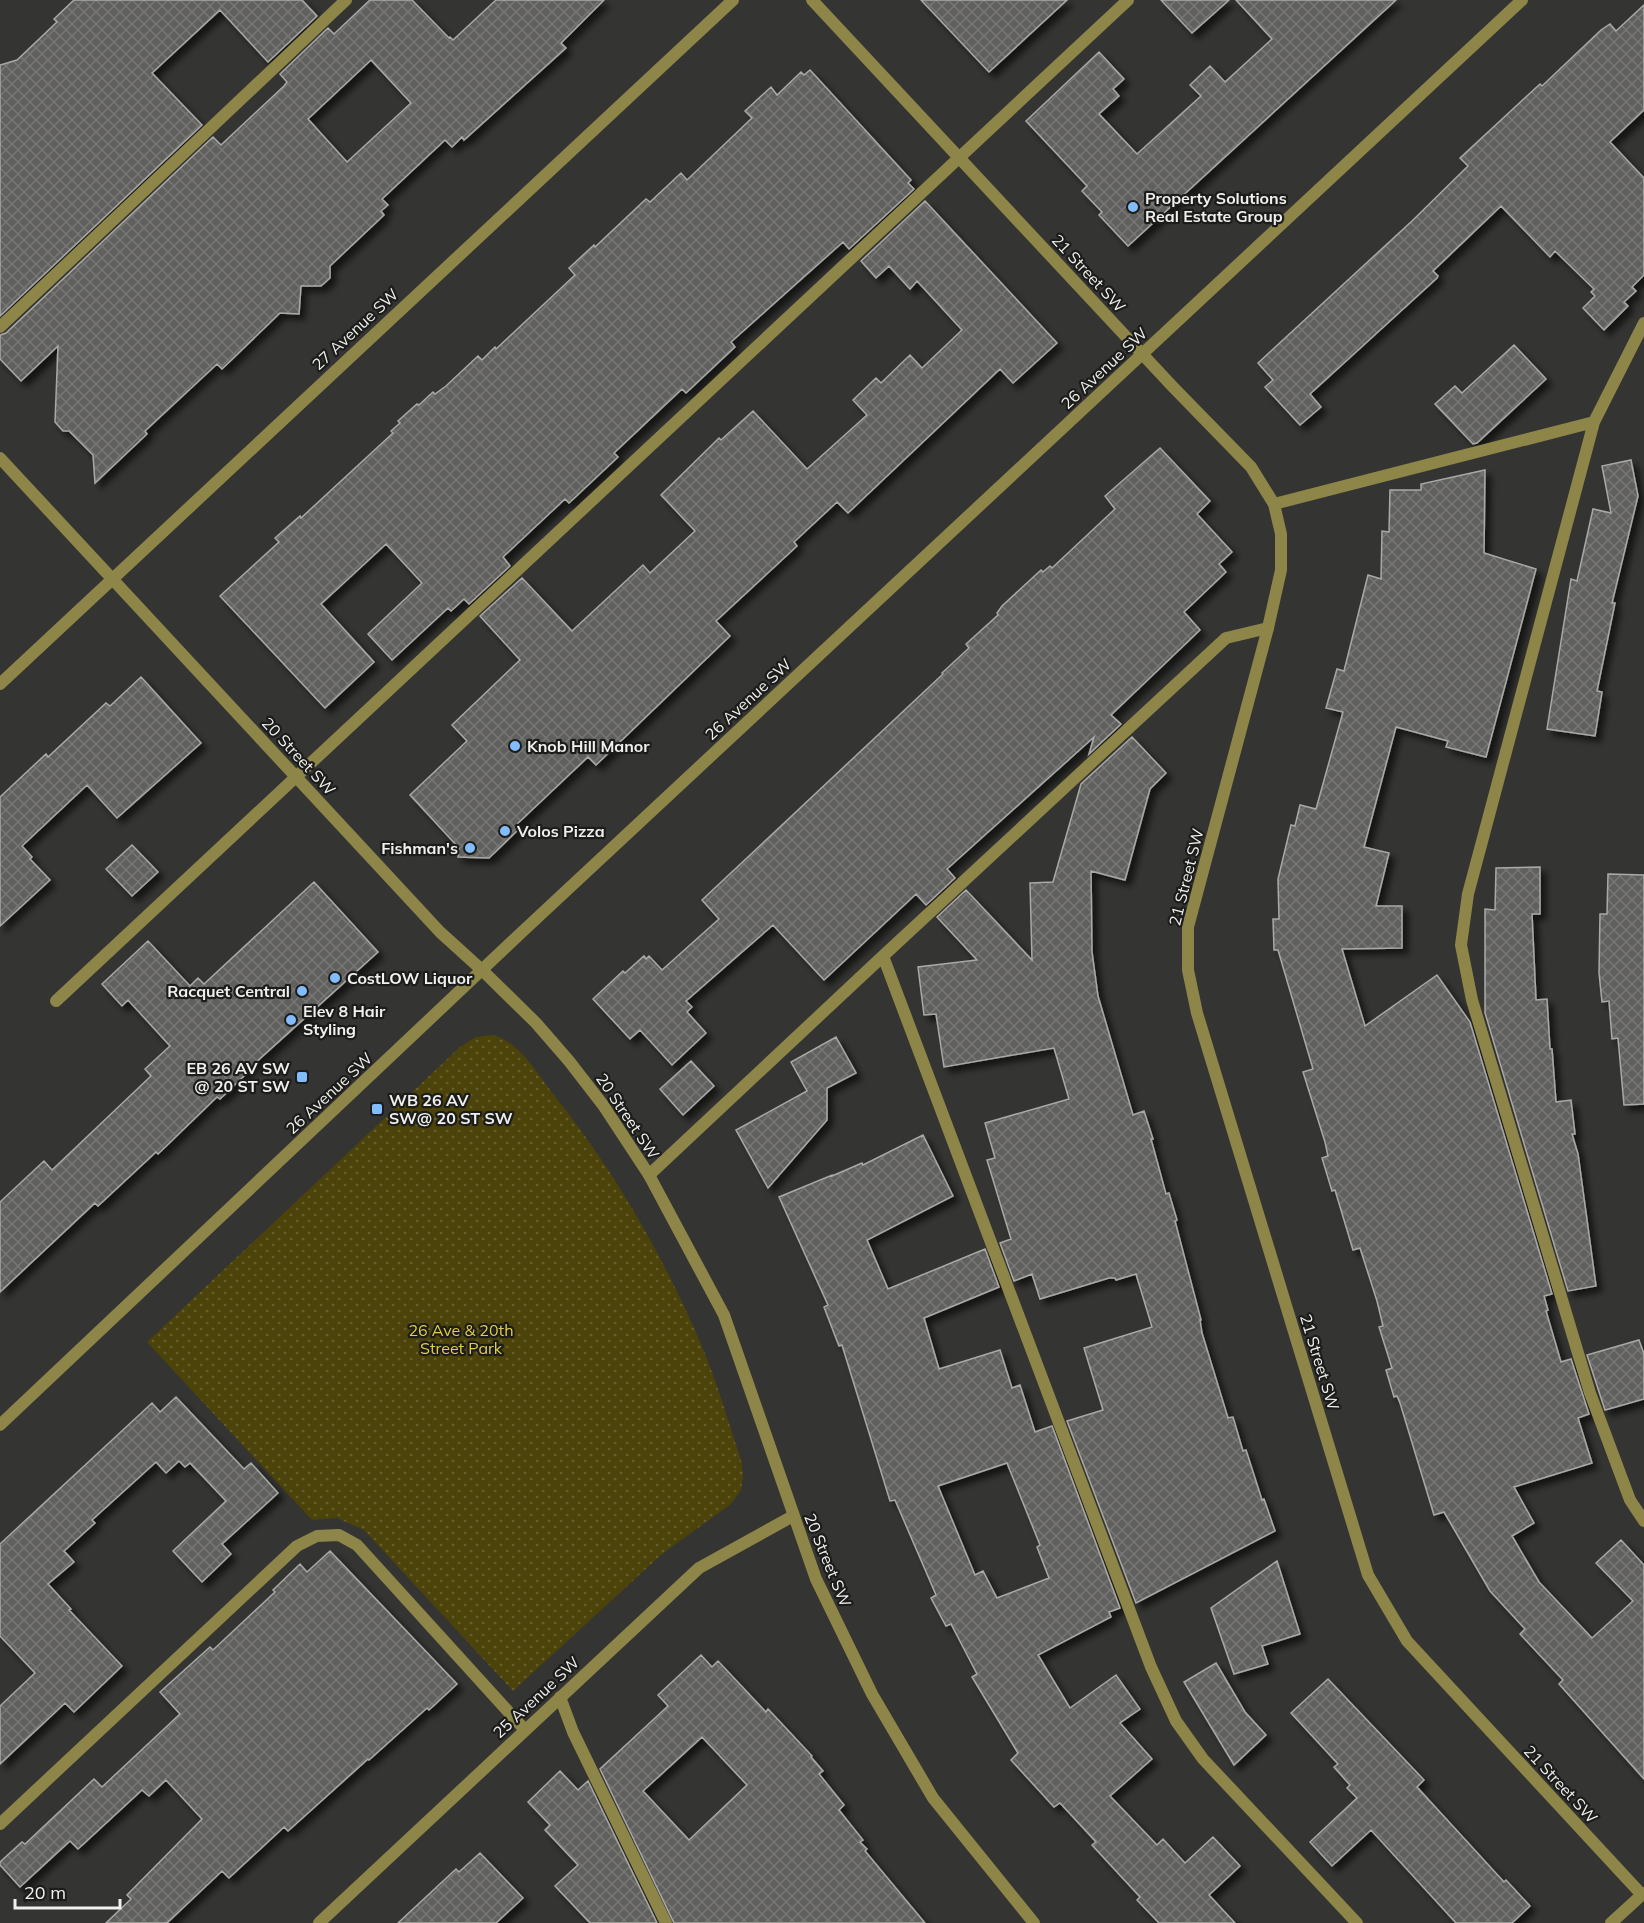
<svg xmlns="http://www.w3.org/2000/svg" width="1644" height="1923" font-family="Mulish,sans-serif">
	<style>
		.park { fill: url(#park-dots) }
		.building { fill: url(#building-cross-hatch); stroke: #a9a9a6; stroke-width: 1.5; fill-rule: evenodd; filter: url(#shadow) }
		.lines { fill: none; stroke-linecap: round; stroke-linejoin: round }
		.service { stroke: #8e8648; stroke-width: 12 }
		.minor { stroke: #8e8648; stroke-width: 12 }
		.tertiary { stroke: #8e8648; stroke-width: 12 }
		.poi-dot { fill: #83bcfb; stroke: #1c1c1b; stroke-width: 2 }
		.labels { text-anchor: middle; stroke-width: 4.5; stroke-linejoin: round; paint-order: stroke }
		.poi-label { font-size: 16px; font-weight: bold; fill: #f0f0ee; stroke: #1c1c1b; text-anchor: start }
		.street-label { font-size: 16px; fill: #f0f0ee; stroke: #1c1c1b }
		.park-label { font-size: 16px; fill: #e1cf44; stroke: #1c1c1b }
	</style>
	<defs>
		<pattern id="park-dots" width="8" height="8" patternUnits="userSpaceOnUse" patternTransform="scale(1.5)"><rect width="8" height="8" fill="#4b4309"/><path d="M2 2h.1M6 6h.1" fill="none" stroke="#655e2d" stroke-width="1.8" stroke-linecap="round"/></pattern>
		<pattern id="building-cross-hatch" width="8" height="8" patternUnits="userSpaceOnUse" patternTransform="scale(1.5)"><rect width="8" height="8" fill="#61605e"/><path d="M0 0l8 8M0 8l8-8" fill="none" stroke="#787775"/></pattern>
		<filter id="shadow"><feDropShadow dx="5.5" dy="5.5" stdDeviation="3" flood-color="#0009"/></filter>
	</defs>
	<rect width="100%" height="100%" fill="#343432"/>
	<path class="park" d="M 492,1035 C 517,1040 535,1070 550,1090 C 612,1167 662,1253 701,1344 C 717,1382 728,1421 741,1460 L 743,1476 L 741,1490 L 731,1504 L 662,1554 L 513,1691 L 364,1530 L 337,1518 L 312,1520 L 147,1342 L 460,1047 L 476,1037 Z"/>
	<path class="building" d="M 74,0 L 302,0 L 317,16 L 268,62 L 220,10 L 152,73 L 202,125 L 0,316 L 0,65 L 17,60 L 57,22 L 54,19 Z
		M 370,0 L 412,0 L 449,38 L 450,37 L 453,40 L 496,0 L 604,0 L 561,43 L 566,48 L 464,140 L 462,137 L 452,147 L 445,140 L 382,199 L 388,205 L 381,211 L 384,215 L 330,266 L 330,278 L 321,286 L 301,286 L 299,314 L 280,313 L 222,369 L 217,364 L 145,431 L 147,434 L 95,483 L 93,455 L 69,431 L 63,431 L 55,422 L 58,346 L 21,381 L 0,359 L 0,335 L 6,333 L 213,137 L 221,145 L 284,86 L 287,82 L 280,74 L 328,28 L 334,34 ZM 371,60 L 411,103 L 347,162 L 308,119 Z
		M 921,0 L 1067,0 L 989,72 Z
		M 1161,0 L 1229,0 L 1192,33 Z
		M 1236,0 L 1396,0 L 1128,246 L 1099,215 L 1102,212 L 1082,191 L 1087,186 L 1026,121 L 1099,52 L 1124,79 L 1113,89 L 1119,96 L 1099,114 L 1137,154 L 1201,96 L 1190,85 L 1210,66 L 1225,82 L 1272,39 Z
		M 1644,5 L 1644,110 L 1610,142 L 1644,178 L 1644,275 L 1632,287 L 1636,291 L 1624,302 L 1628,306 L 1604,330 L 1583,308 L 1595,296 L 1591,292 L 1594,289 L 1555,251 L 1550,257 L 1501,206 L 1433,271 L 1438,276 L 1437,278 L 1310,394 L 1321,407 L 1300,425 L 1265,387 L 1273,380 L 1258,363 L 1412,221 L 1468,166 L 1460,158 L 1540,84 L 1542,86 L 1601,30 L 1610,24 L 1616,31 Z
		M 810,70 L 911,180 L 908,183 L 914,189 L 849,249 L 843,242 L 731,342 L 735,347 L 686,393 L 682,389 L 614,453 L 618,457 L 569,503 L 565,499 L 503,557 L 510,566 L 469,604 L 464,599 L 451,611 L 448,608 L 392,660 L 368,634 L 422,583 L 386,544 L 321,604 L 374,662 L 325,708 L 220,596 L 279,542 L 275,538 L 300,516 L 301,518 L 393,433 L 391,431 L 400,423 L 398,421 L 417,404 L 419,405 L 433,392 L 435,394 L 446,386 L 478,356 L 482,360 L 495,347 L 496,349 L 575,275 L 569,268 L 594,245 L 595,247 L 646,199 L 650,202 L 681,173 L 687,180 L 752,118 L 745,111 L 771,87 L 777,95 L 801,72 L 804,75 Z
		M 925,201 L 1057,343 L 1013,383 L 1000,369 L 848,513 L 837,502 L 794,542 L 797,546 L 716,621 L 730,636 L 596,765 L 588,757 L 516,825 L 519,829 L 489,858 L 458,857 L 459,848 L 410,795 L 467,741 L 452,725 L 520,660 L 480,616 L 522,578 L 572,631 L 643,565 L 650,573 L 695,531 L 661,495 L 719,438 L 721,440 L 753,411 L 807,469 L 867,415 L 853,400 L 876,378 L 881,383 L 910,355 L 922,368 L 962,330 L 917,281 L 910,289 L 889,266 L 876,278 L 861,261 Z
		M 1514,345 L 1546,379 L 1477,443 L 1473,444 L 1435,404 L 1455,386 L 1462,393 Z
		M 1160,448 L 1210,501 L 1197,514 L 1232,552 L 1219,564 L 1226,572 L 1184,612 L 1200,630 L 1111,715 L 1121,724 L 1089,754 L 1094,737 L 947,869 L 955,878 L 926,905 L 916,894 L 824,980 L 773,925 L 686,1001 L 692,1007 L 687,1012 L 706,1033 L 672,1065 L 640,1030 L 630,1039 L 593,999 L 623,971 L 625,973 L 644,956 L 646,959 L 649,956 L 662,970 L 719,919 L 702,900 L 943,674 L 942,673 L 969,648 L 966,644 L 998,615 L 997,613 L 1002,606 L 1041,570 L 1043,572 L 1050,566 L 1052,568 L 1115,509 L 1105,496 Z
		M 1631,460 L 1638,496 L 1612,603 L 1615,603 L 1597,691 L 1602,692 L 1595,736 L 1547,729 L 1571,579 L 1577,581 L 1593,509 L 1611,513 L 1602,466 Z
		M 1485,470 L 1484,553 L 1536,569 L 1486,757 L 1446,747 L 1448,741 L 1396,727 L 1364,847 L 1389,853 L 1376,906 L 1402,906 L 1402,948 L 1342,949 L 1365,1026 L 1437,975 L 1470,1022 L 1552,1294 L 1544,1296 L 1548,1310 L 1546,1311 L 1561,1362 L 1571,1359 L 1589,1414 L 1578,1418 L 1592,1463 L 1514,1487 L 1534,1523 L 1512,1536 L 1539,1582 L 1592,1638 L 1633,1601 L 1596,1563 L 1621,1540 L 1644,1565 L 1644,1779 L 1559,1684 L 1563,1680 L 1520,1634 L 1525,1629 L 1490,1591 L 1444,1512 L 1434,1515 L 1400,1403 L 1397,1396 L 1394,1397 L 1386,1370 L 1392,1368 L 1379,1327 L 1383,1326 L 1377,1301 L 1360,1248 L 1353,1250 L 1335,1190 L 1332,1191 L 1322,1158 L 1328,1156 L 1325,1142 L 1303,1072 L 1313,1069 L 1278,950 L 1274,950 L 1273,919 L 1279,919 L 1278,879 L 1291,825 L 1295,826 L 1300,805 L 1316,809 L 1343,712 L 1326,708 L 1337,669 L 1344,671 L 1368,575 L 1381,579 L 1382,531 L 1389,532 L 1390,490 L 1421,490 L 1421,484 Z
		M 141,677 L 201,743 L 117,818 L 87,785 L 22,846 L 32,857 L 30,859 L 50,880 L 0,926 L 0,797 L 46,754 L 48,757 L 106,703 L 110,706 Z
		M 1132,737 L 1166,773 L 1150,789 L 1125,880 L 1091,871 L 1092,952 L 1098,996 L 1133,1115 L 1144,1111 L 1153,1139 L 1151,1139 L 1166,1194 L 1169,1193 L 1177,1220 L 1175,1221 L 1201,1320 L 1200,1320 L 1202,1333 L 1228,1418 L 1233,1417 L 1243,1451 L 1246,1450 L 1262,1500 L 1264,1499 L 1275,1531 L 1136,1603 L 1067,1421 L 1103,1410 L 1084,1348 L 1152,1327 L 1136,1274 L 1116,1280 L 1115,1278 L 1109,1278 L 1040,1299 L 1032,1274 L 1014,1281 L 1000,1243 L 1011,1239 L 987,1160 L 995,1158 L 985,1123 L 1069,1099 L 1054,1048 L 944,1067 L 936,1014 L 924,1015 L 918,967 L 977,960 L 937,917 L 966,890 L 1032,960 L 1030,883 L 1053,882 L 1081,784 Z
		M 132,845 L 158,872 L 132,896 L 106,869 Z
		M 1540,867 L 1540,914 L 1532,914 L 1536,1000 L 1547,999 L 1550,1049 L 1552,1049 L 1556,1102 L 1571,1100 L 1575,1134 L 1572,1134 L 1578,1154 L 1596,1286 L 1568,1291 L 1485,1013 L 1485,909 L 1495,910 L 1496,868 Z
		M 1608,874 L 1644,875 L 1644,1104 L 1624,1105 L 1618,1038 L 1612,1039 L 1609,1001 L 1602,1002 L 1599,973 L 1600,914 L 1607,914 Z
		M 314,882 L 378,952 L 243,1074 L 244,1076 L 220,1099 L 217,1097 L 158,1154 L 156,1152 L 98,1206 L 95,1203 L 0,1292 L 0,1202 L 44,1161 L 52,1170 L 151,1076 L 145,1069 L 170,1046 L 128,1000 L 122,1006 L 102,984 L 148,941 L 190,986 L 198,978 L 204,984 Z
		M 836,1037 L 856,1073 L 827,1088 L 827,1120 L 768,1188 L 736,1130 L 807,1091 L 791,1062 Z
		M 691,1061 L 714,1086 L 683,1115 L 660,1089 Z
		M 923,1135 L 953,1196 L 867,1240 L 888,1289 L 985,1249 L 999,1287 L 924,1318 L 939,1369 L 1000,1350 L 1012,1388 L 1020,1385 L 1035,1432 L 1052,1426 L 1120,1608 L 1109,1612 L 1111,1617 L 1038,1655 L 1070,1708 L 1116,1675 L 1140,1709 L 1120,1723 L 1152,1759 L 1110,1796 L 1157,1845 L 1163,1839 L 1185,1863 L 1213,1837 L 1240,1866 L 1209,1895 L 1235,1923 L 1159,1923 L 1137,1900 L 1140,1897 L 1092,1845 L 1096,1842 L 1060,1803 L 1054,1807 L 1011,1760 L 1018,1753 L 972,1677 L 977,1674 L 951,1624 L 946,1626 L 931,1598 L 936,1595 L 895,1500 L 890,1501 L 842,1345 L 839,1346 L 824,1307 L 828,1305 L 779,1197 L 832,1175 L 832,1176 L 862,1163 L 863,1165 ZM 1007,1463 L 1040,1545 L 1037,1547 L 1049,1578 L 997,1598 L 983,1571 L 975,1575 L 938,1486 Z
		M 1639,1340 L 1644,1354 L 1644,1399 L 1605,1410 L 1587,1355 Z
		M 176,1397 L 244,1469 L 251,1463 L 278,1493 L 222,1544 L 231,1554 L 202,1582 L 173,1551 L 226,1501 L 190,1463 L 185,1467 L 179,1461 L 166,1473 L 156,1462 L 92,1520 L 95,1523 L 64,1551 L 74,1562 L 48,1584 L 71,1609 L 69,1610 L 122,1666 L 74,1712 L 65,1703 L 0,1764 L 0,1706 L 35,1673 L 0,1636 L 0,1544 L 152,1403 L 160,1412 Z
		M 330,1551 L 457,1684 L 429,1710 L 427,1708 L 369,1760 L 368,1759 L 288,1831 L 284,1827 L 229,1878 L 222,1871 L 167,1923 L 106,1923 L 131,1899 L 127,1895 L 202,1819 L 166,1780 L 149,1796 L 142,1790 L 78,1849 L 70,1841 L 20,1887 L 0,1865 L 0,1862 L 22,1842 L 25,1844 L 94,1779 L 102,1787 L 180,1714 L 160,1692 L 210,1647 L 213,1650 L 275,1592 L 273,1590 L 300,1564 L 307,1572 Z
		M 1277,1561 L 1300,1634 L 1262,1646 L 1268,1664 L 1234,1674 L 1211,1608 Z
		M 701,1655 L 712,1667 L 718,1661 L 766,1712 L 768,1709 L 812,1756 L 811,1757 L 823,1771 L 819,1774 L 844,1805 L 839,1810 L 863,1840 L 860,1842 L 867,1849 L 865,1851 L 925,1923 L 674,1923 L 600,1769 L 668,1706 L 658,1695 ZM 702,1737 L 747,1785 L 689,1840 L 643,1791 Z
		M 1216,1663 L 1245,1712 L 1266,1735 L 1234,1765 L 1184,1682 Z
		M 1328,1679 L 1424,1780 L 1417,1787 L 1504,1882 L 1506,1880 L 1530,1906 L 1512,1923 L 1456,1923 L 1371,1830 L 1332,1866 L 1310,1842 L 1357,1798 L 1347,1788 L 1350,1785 L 1334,1767 L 1338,1764 L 1291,1713 Z
		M 560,1771 L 578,1790 L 588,1781 L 657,1923 L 590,1923 L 555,1886 L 578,1865 L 545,1830 L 550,1825 L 528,1802 Z
		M 480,1853 L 523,1898 L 496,1923 L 398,1923 L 456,1869 L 459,1872 Z"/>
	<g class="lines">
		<path class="service" d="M 1644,323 L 1594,422 L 1468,894 L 1461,945 L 1472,1000 L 1590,1393 L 1630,1500 L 1644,1521
			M 0,327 L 346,0
			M 1274,504 L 1594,422
			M 1268,628 L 1226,638 L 883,956 L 1151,1667 L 1176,1721 L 1203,1759 L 1357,1923
			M 56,1001 L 1128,0
			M 649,1175 L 883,956
			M 560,1697 L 573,1732 L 666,1923
			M 0,1824 L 297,1546 L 317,1536 L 339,1535 L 357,1545 L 525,1730"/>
		<path class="minor" d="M 812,0 L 1173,387 L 1251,467 L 1274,504 L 1281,534 L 1281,570 L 1268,628 L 1188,927 L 1188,970 L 1197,1013 L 1368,1575 L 1407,1641 L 1642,1895
			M 0,684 L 733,0
			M 483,971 L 536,1023 L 569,1061 L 603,1105 L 649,1175 L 724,1315 L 816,1579 L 872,1694 L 933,1798 L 1034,1923
			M 319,1923 L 699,1568 L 793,1516
			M 1611,1923 L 1644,1893"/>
		<path class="tertiary" d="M 0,458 L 440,932 L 483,971
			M 0,1425 L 522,932 L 1522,0"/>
	</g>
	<g class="poi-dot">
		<circle cx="1133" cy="207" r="6"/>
		<circle cx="515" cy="746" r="6"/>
		<circle cx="505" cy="831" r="6"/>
		<circle cx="470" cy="848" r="6"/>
		<circle cx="335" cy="978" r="6"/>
		<circle cx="302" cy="991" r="6"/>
		<circle cx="291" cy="1020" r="6"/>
		<rect x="296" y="1071" width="12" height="12" rx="3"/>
		<rect x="371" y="1103" width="12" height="12" rx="3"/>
	</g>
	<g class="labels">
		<g class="poi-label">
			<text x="1145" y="204">Property Solutions<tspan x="1145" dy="18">Real Estate Group</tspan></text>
			<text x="527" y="752">Knob Hill Manor</text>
			<text x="517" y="837">Volos Pizza</text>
			<text x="458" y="854" text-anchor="end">Fishman's</text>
			<text x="347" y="984">CostLOW Liquor</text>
			<text x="290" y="997" text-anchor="end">Racquet Central</text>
			<text x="303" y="1017">Elev 8 Hair<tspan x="303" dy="18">Styling</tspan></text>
			<text x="290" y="1074" text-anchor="end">EB 26 AV SW<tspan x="290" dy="18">@ 20 ST SW</tspan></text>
			<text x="389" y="1106">WB 26 AV<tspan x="389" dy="18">SW@ 20 ST SW</tspan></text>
		</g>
		<g class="street-label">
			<text transform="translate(1089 273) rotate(47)" y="6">21 Street SW</text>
			<text transform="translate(355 329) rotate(-43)" y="6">27 Avenue SW</text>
			<text transform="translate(1104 368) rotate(-43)" y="6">26 Avenue SW</text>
			<text transform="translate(748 699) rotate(-43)" y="6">26 Avenue SW</text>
			<text transform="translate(299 756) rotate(47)" y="6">20 Street SW</text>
			<text transform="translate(1186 877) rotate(-76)" y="6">21 Street SW</text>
			<text transform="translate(329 1093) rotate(-43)" y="6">26 Avenue SW</text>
			<text transform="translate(628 1116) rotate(56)" y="6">20 Street SW</text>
			<text transform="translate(1320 1362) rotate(73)" y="6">21 Street SW</text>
			<text transform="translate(828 1560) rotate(68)" y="6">20 Street SW</text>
			<text transform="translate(536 1697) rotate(-43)" y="6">25 Avenue SW</text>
			<text transform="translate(1561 1784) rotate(47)" y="6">21 Street SW</text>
		</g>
		<g class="park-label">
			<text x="461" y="1336">26 Ave &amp; 20th<tspan x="461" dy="18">Street Park</tspan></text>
		</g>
	</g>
	<path d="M15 1899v9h105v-9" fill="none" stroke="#f0f0ee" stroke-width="3"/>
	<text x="24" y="1899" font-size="18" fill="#f0f0ee" stroke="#1c1c1b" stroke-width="4.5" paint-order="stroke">20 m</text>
</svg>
